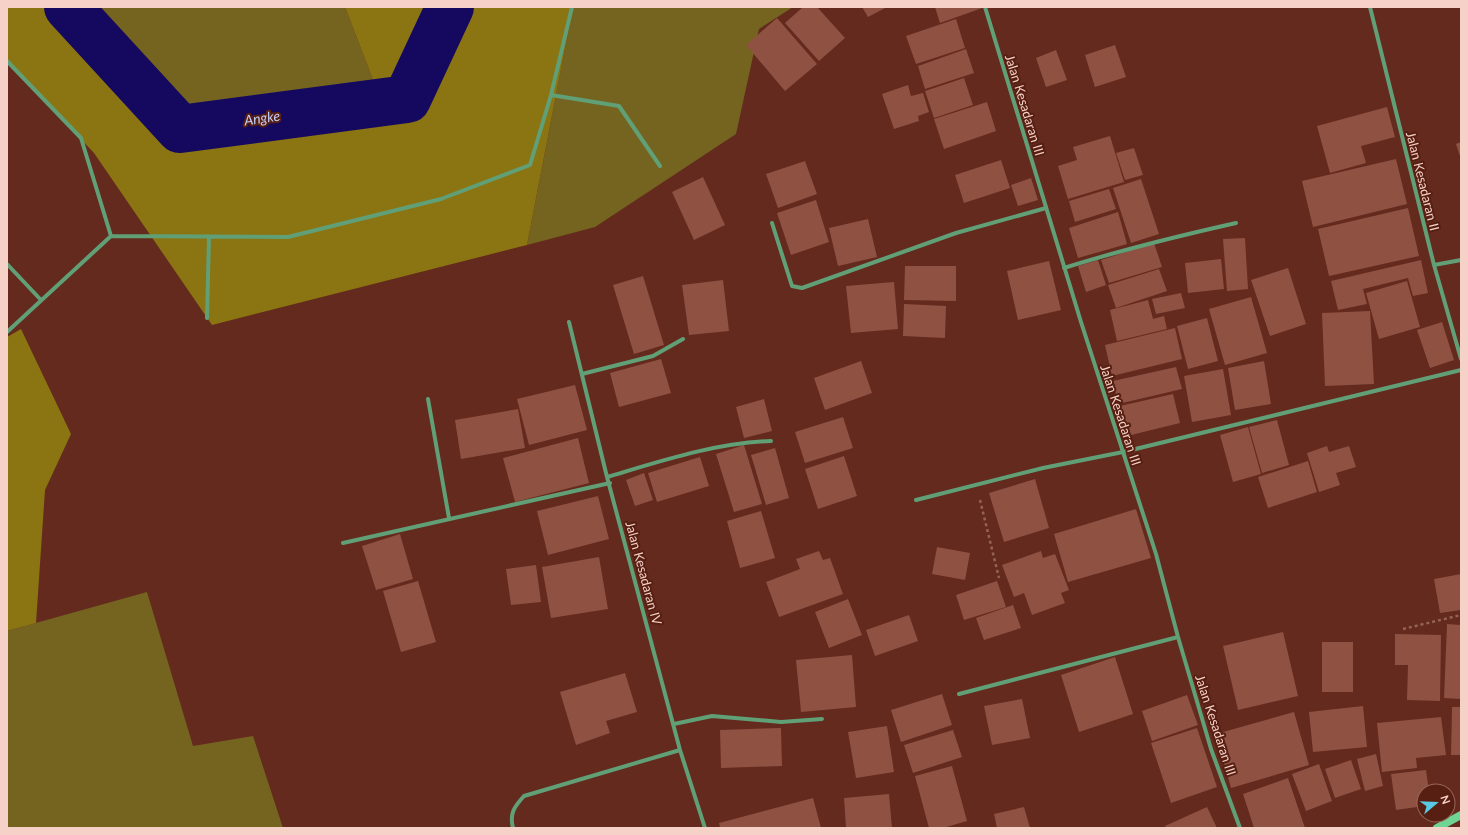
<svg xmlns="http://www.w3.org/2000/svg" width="1468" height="835" font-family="Lato,sans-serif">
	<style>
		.green { fill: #756420 }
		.forest { fill: #8b7412 }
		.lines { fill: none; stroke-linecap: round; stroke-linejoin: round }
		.river { stroke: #14095f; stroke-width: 48 }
		.building { fill: #8f5142 }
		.path { stroke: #956257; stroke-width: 2.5; stroke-dasharray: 3 3; stroke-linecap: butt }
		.minor { stroke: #619f76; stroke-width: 4 }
		.secondary { stroke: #6ed594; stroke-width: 8 }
		.labels { text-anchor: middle; stroke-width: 4; stroke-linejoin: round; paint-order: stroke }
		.street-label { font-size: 13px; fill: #f6d1c8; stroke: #571f12 }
		.water-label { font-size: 14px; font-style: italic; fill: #c2cefd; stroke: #571f12 }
	</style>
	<rect width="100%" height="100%" fill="#632a1d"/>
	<path class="green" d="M 80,7 L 345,7 L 375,85 L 218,137 L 148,99 Z
		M 573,7 L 793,7 L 759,29 L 736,134 L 595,227 L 527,245 Z
		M 147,592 L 193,746 L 253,736 L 283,828 L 7,828 L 7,631 Z"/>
	<path class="forest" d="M 7,7 L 80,7 L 148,99 L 218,137 L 375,85 L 345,7 L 573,7 L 527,245 L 212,325 L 94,153 L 7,61 Z
		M 21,329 L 71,434 L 45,490 L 36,623 L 7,631 L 7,337 Z"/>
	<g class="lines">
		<path class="river" d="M 68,7 L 180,129 L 407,99 L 450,7"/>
	</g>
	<path class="building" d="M 803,7 L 817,7 L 845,38 L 819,61 L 785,23 Z
		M 862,7 L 887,7 L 868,17 Z
		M 935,7 L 985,7 L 940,23 Z
		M 777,18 L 817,64 L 785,91 L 746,45 Z
		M 956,19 L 965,48 L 916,64 L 906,36 Z
		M 1115,45 L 1126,77 L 1095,87 L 1085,55 Z
		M 966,49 L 974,73 L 925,89 L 918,66 Z
		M 1056,50 L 1067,80 L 1046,87 L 1036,58 Z
		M 964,78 L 973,105 L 934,118 L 925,91 Z
		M 908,85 L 911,96 L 923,93 L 929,112 L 918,116 L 919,121 L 894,129 L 882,94 Z
		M 987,102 L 996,131 L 944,149 L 934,119 Z
		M 1387,107 L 1395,137 L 1361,146 L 1366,163 L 1330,173 L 1317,126 Z
		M 1110,136 L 1124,182 L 1068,199 L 1058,166 L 1077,160 L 1073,147 Z
		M 1461,142 L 1461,159 L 1456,144 Z
		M 1134,148 L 1143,175 L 1125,180 L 1116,153 Z
		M 1396,159 L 1407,204 L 1313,227 L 1302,181 Z
		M 1001,160 L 1010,188 L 964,203 L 955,175 Z
		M 805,161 L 817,194 L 778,208 L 766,174 Z
		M 703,177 L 725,225 L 694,240 L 672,192 Z
		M 1031,178 L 1038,200 L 1018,206 L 1011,185 Z
		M 1141,179 L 1159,234 L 1131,243 L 1113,188 Z
		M 1109,189 L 1116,209 L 1075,222 L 1069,201 Z
		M 816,200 L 829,242 L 791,255 L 777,213 Z
		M 1408,208 L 1419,256 L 1329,276 L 1318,229 Z
		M 1118,212 L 1127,244 L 1078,258 L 1069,228 Z
		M 868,219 L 877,257 L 838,266 L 829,228 Z
		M 1245,238 L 1248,289 L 1227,291 L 1223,239 Z
		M 1154,243 L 1162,267 L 1109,283 L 1101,260 Z
		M 1221,259 L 1224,289 L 1188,293 L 1185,263 Z
		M 1098,260 L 1106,285 L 1086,292 L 1078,266 Z
		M 1421,260 L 1428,293 L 1413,296 L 1408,278 L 1363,289 L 1367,304 L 1338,310 L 1331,281 Z
		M 1049,261 L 1061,310 L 1018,320 L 1007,271 Z
		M 905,266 L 956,266 L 956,301 L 904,300 Z
		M 1288,268 L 1306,324 L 1270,336 L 1251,280 Z
		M 1159,269 L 1167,291 L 1116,308 L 1108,285 Z
		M 643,276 L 664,345 L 634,354 L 613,285 Z
		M 723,280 L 729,331 L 689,335 L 682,285 Z
		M 1407,281 L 1420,327 L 1379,339 L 1366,293 Z
		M 894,282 L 898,329 L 851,333 L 846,286 Z
		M 1181,293 L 1185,308 L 1156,314 L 1152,299 Z
		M 1251,297 L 1267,353 L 1225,365 L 1209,309 Z
		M 1148,300 L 1153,319 L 1164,316 L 1167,329 L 1117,341 L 1110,310 Z
		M 904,304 L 946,306 L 945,338 L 903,336 Z
		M 1370,311 L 1374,384 L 1325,386 L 1322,313 Z
		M 1207,318 L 1218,361 L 1188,369 L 1177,326 Z
		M 1442,322 L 1454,360 L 1430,368 L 1417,330 Z
		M 1175,328 L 1182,359 L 1112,376 L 1105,345 Z
		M 661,359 L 671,393 L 619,407 L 610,373 Z
		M 861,361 L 872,393 L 825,410 L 814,378 Z
		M 1264,361 L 1271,404 L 1235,410 L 1228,368 Z
		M 1176,367 L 1182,389 L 1118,404 L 1113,381 Z
		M 1223,369 L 1231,415 L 1192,422 L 1184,376 Z
		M 575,385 L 587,430 L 529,445 L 517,399 Z
		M 1173,394 L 1180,423 L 1127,436 L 1120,406 Z
		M 764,399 L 772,431 L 744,438 L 736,407 Z
		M 518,409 L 525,448 L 461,459 L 455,420 Z
		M 843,417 L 853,448 L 805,463 L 795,432 Z
		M 1277,420 L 1289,465 L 1262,473 L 1249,427 Z
		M 1248,427 L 1261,474 L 1233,482 L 1220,435 Z
		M 578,438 L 589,483 L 515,502 L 503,458 Z
		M 744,445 L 762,504 L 734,512 L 716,454 Z
		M 1327,446 L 1329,452 L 1349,446 L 1356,467 L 1336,473 L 1340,485 L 1319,492 L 1307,453 Z
		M 775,448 L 789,498 L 766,505 L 751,455 Z
		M 844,456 L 857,496 L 818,509 L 805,469 Z
		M 700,457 L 709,486 L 657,502 L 648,473 Z
		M 1308,461 L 1317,492 L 1268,508 L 1258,477 Z
		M 644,473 L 653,500 L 635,506 L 626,480 Z
		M 1035,479 L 1049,528 L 1004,542 L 989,493 Z
		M 598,496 L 609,539 L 548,555 L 537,511 Z
		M 1136,509 L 1151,558 L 1068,582 L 1054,534 Z
		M 761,511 L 775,558 L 740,568 L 727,521 Z
		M 400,534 L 413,579 L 376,590 L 362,546 Z
		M 937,547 L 970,553 L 965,580 L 932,574 Z
		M 819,551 L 823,560 L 830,558 L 843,594 L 779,617 L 766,582 L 800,569 L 796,559 Z
		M 1041,551 L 1043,558 L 1055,554 L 1069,590 L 1061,593 L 1065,603 L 1032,615 L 1024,593 L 1014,597 L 1002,565 Z
		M 599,557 L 608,609 L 551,618 L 542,567 Z
		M 536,565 L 541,602 L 511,605 L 506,569 Z
		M 1461,574 L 1461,610 L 1440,613 L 1434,579 Z
		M 418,581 L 436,642 L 401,652 L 383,591 Z
		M 997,581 L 1006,607 L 964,620 L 956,595 Z
		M 848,599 L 862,635 L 829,648 L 815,612 Z
		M 1013,605 L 1021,628 L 984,640 L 976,618 Z
		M 909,615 L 918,641 L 875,656 L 866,630 Z
		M 1447,624 L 1461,625 L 1461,699 L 1444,698 Z
		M 1283,632 L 1298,696 L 1238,710 L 1223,646 Z
		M 1395,634 L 1441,635 L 1440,701 L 1407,700 L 1408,665 L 1395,665 Z
		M 1322,642 L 1353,642 L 1353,692 L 1322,692 Z
		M 852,655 L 856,707 L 801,712 L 796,660 Z
		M 1115,657 L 1133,714 L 1079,732 L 1061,675 Z
		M 625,673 L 637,712 L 606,721 L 610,733 L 576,745 L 560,692 Z
		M 942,694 L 952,725 L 901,742 L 891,710 Z
		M 1187,695 L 1198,725 L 1152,741 L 1142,711 Z
		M 1022,699 L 1030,738 L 992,745 L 984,706 Z
		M 1363,706 L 1367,747 L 1313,752 L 1309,712 Z
		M 1452,707 L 1461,707 L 1461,755 L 1451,755 Z
		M 1294,712 L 1309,765 L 1231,788 L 1216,734 Z
		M 1441,717 L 1446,755 L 1416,758 L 1417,768 L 1382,772 L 1377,723 Z
		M 887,726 L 894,772 L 856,778 L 848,732 Z
		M 781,728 L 782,766 L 721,768 L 720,730 Z
		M 1197,728 L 1217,787 L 1171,803 L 1151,743 Z
		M 953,730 L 962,757 L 913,773 L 904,745 Z
		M 1376,754 L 1383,786 L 1365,791 L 1357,759 Z
		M 1351,760 L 1361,789 L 1335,798 L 1325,769 Z
		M 1319,764 L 1332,801 L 1306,811 L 1292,774 Z
		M 952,766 L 967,821 L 943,828 L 929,828 L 915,776 Z
		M 1426,770 L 1429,791 L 1424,791 L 1424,806 L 1396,810 L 1391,774 Z
		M 1288,778 L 1305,828 L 1254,828 L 1243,794 Z
		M 889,794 L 892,828 L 846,828 L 844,798 Z
		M 813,798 L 821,828 L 720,828 L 719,823 Z
		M 1024,807 L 1030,828 L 997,828 L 994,814 Z
		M 1207,807 L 1217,828 L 1166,828 L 1165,826 Z"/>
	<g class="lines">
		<path class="path" d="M 980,500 L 999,578
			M 1403,629 L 1461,615"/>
		<path class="minor" d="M 985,7 L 1081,322 L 1156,554 L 1178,637 L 1211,749 L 1240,828
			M 1370,7 L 1434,265 L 1461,359
			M 7,61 L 81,138 L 111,236 L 288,237 L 441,199 L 530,165 L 551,95 L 572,7
			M 551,95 L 619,106 L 660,166
			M 772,223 L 792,286 L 802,288 L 956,233 L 1046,208
			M 7,264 L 41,300
			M 1434,265 L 1461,260
			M 1064,268 C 1121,250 1178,236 1236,223
			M 207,318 L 209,237
			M 569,322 L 607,477 L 680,750 L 705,828
			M 7,332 L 111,236
			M 582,374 L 653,356 L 683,339
			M 428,399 L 449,518
			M 607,477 C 661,461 715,443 771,441
			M 916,500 L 1043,468 L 1123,452 L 1461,370
			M 343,543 L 610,483
			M 959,694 L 1178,637
			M 674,724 L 712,716 L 781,722 L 822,719
			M 513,828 C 509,813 515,806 524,796 L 680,750"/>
		<path class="secondary" d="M 1437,828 L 1461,815"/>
	</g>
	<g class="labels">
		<g class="street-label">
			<text transform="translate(1025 105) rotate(73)" y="5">Jalan Kesadaran III</text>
			<text transform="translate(1423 181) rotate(76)" y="5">Jalan Kesadaran II</text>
			<text transform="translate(1121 415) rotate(72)" y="5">Jalan Kesadaran III</text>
			<text transform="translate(644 573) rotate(75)" y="5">Jalan Kesadaran IV</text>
			<text transform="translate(1216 725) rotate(72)" y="5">Jalan Kesadaran III</text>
		</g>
		<g class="water-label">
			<text transform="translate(262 118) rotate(-8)" y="5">Angke</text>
		</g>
	</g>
	<rect width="1468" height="835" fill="none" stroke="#f6d1c8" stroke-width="16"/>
	<g transform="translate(1436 803) rotate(71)"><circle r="19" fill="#571f12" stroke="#97665b"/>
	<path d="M0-3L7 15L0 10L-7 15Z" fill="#57c9e2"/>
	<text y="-6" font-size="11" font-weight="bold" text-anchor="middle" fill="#f6d1c8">N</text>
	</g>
</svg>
